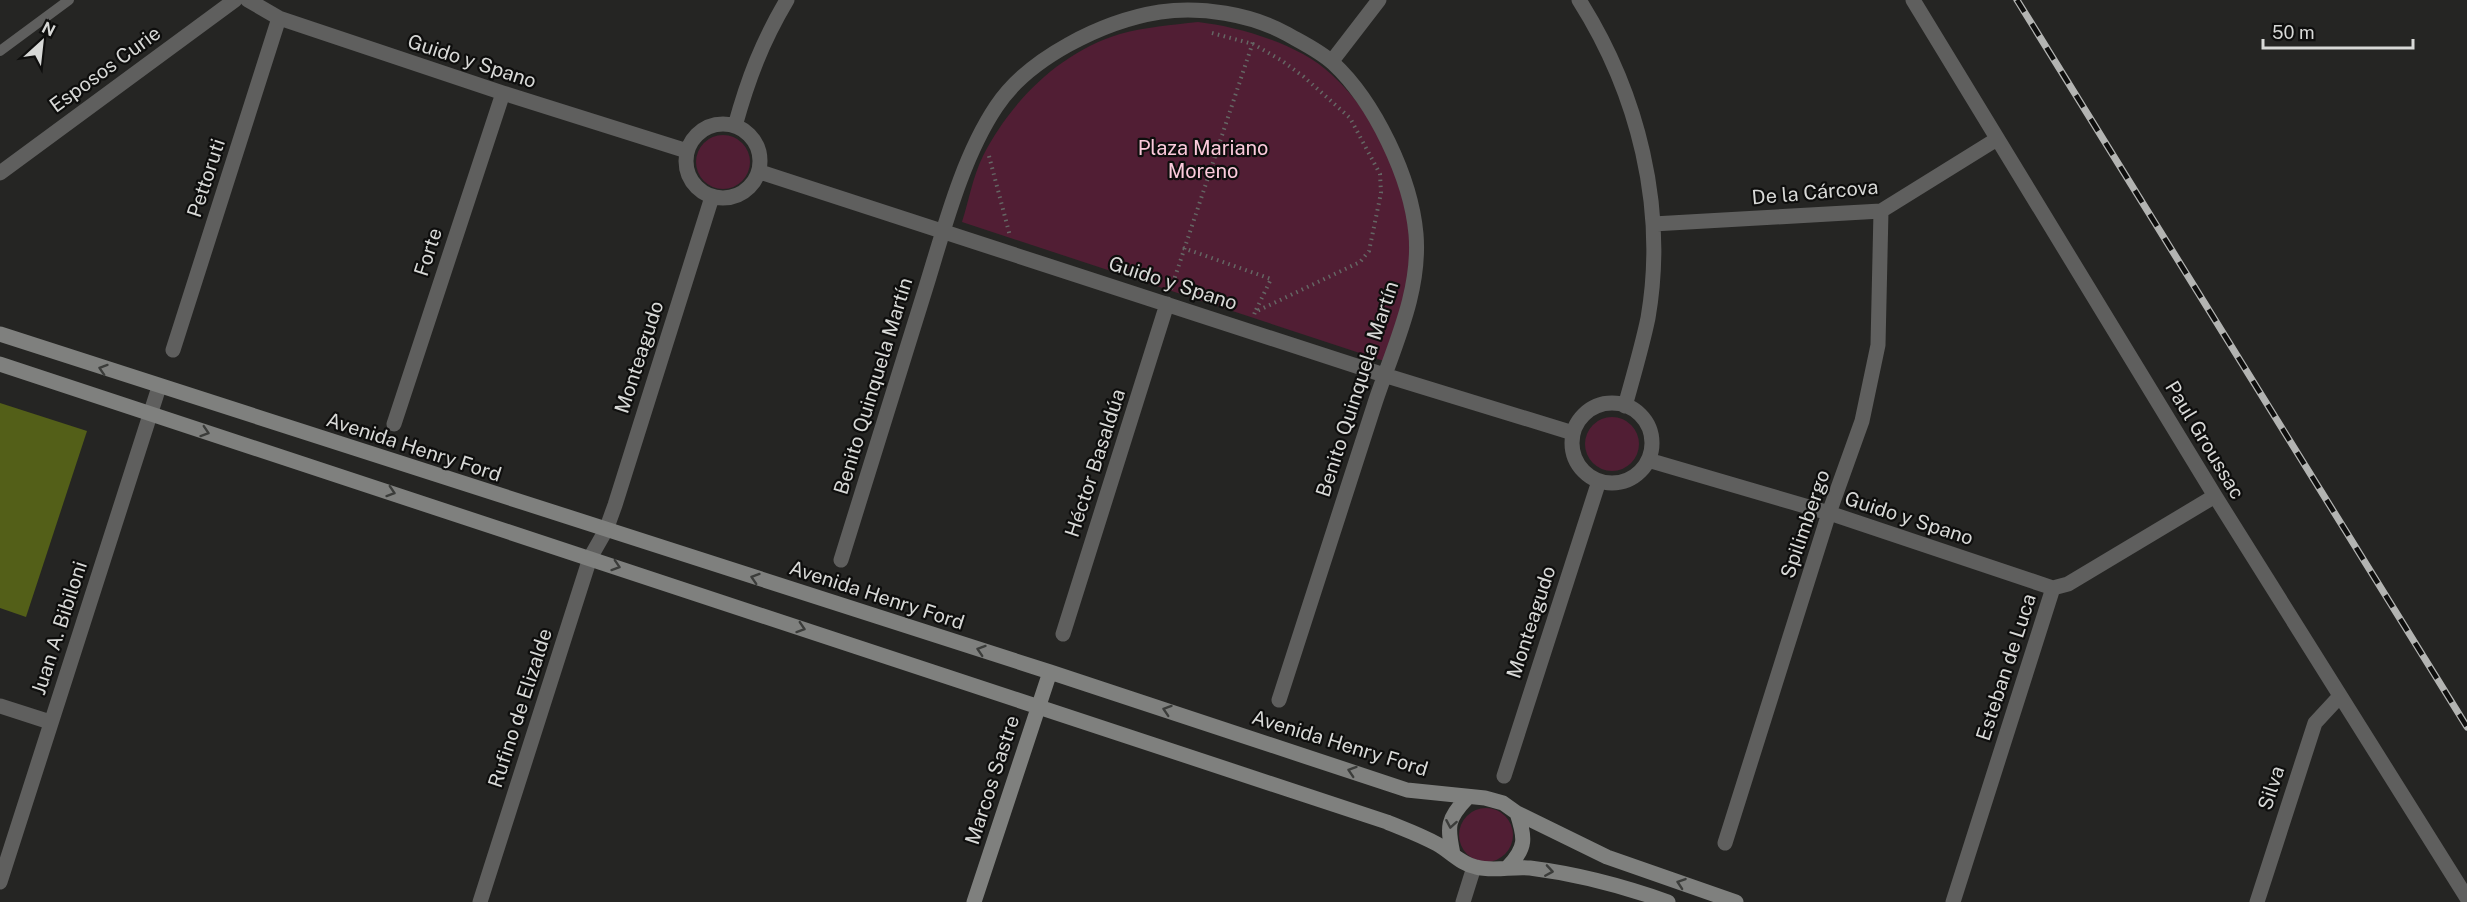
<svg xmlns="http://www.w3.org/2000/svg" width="2467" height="902" font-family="'Public Sans',sans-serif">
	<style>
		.green { fill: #511e34 }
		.building { fill: #535f18 }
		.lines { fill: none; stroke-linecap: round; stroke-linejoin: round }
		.path { stroke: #656664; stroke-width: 4; stroke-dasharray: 1.5 4.5; stroke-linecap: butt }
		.lane { stroke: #5f5f5e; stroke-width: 10 }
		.street { stroke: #5f5f5e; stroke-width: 15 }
		.secondary { stroke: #7f807e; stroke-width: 15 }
		.rail-casing { stroke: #b3b4b2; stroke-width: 7 }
		.rail { stroke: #0e0e0d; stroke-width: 4.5; stroke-dasharray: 14; stroke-linecap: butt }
		.oneway { stroke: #3b3c3a }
		.labels { text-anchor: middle; stroke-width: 4.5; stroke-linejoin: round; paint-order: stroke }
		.street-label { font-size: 20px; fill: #d8d9d7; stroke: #0e0e0d }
		.park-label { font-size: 20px; fill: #fbcadb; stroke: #0e0e0d }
	</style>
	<rect width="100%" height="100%" fill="#252523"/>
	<path class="green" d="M 1198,22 C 1240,27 1299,44 1331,74 C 1382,120 1411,193 1411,261 C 1411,296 1395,329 1384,361 L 962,222 C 969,200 973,176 983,156 C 1011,101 1060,52 1120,34 C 1146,27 1171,25 1198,22 Z
		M696 162a27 27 0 1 1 54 0a27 27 0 1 1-54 0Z
		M1585 444a27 27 0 1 1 54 0a27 27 0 1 1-54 0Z
		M1459 835a27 27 0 1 1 54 0a27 27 0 1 1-54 0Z"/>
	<path class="building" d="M 0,403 L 87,431 L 26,617 L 0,608 Z"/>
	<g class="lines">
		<path class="path" d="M 1212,33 L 1253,44 L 1281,60 L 1304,77 L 1350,118 L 1380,174 L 1381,193 L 1369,251 L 1360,262 L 1255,312 L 1254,315
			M 989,156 L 1010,236
			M 1183,248 L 1271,279 L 1256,310
			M 1171,289 L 1253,42"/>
		<path class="lane" d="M 0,51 L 69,0"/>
		<path class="street" d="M 248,0 L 279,18 L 503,93 L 687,151
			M 1579,0 C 1638,93 1667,208 1648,318 C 1642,347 1633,377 1625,406
			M 1913,0 L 2215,496 L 2467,898
			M 1332,61 L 1379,0
			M686 161a37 37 0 1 1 74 0a37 37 0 1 1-74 0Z
			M 735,126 C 748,79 762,42 787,0
			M 760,172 L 1384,375 L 1573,433
			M 0,173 L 235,0
			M 1653,224 L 1881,211 L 1997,139
			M 173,350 L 279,18
			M1572 443a40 40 0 1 1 80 0a40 40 0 1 1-80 0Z
			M 394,424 L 503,93
			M 1648,460 L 1829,513 L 2053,588
			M 841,560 C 870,469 898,378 926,287 C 944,229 962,158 996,107 C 1028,58 1103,21 1160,12 C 1201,6 1251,14 1287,34 C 1303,43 1320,51 1333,63 C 1375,102 1411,178 1416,234 C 1421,294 1392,350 1374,406 C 1342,504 1310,602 1279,700
			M 1063,634 L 1167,304
			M 0,706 L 50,722
			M 1504,776 L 1599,481
			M 1725,843 L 1829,513 L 1862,421 L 1878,345 L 1881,211
			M 0,882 L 159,387
			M 480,902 L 590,558 L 606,530 L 615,505 L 712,197
			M 1463,902 L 1474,867
			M 1953,902 L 2053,588 L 2068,584 L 2215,496
			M 2257,902 L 2315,723 L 2340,696"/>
		<path class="secondary" d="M 0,334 L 1050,672 L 1407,790 L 1485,798 L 1503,803 L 1517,813 L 1607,857 L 1736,902
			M 0,364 L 1387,822 C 1404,829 1421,835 1437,844 C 1451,852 1461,864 1476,867 C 1494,872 1512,866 1530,868 C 1578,874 1623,886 1668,902
			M 1453,854 C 1447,826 1447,819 1467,798
			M 1508,867 C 1527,847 1525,838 1517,813
			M 974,902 L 1050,672"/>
		<defs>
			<path id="rail" d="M 2017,0 L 2467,727"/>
		</defs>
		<use href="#rail" class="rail-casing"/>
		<use href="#rail" class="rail"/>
	</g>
	<defs><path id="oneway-chevron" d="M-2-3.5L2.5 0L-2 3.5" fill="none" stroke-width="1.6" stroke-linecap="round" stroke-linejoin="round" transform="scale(1.5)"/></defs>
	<g class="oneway">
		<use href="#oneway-chevron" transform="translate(103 369) rotate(-162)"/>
		<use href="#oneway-chevron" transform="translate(205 432) rotate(18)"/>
		<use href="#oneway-chevron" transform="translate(391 492) rotate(18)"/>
		<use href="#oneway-chevron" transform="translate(616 566) rotate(18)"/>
		<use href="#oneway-chevron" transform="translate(755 578) rotate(-162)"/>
		<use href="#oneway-chevron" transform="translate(801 628) rotate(18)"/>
		<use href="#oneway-chevron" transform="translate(981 650) rotate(-162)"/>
		<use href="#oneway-chevron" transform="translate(1167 710) rotate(-162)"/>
		<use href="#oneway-chevron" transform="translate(1352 771) rotate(-162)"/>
		<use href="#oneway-chevron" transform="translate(1451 824) rotate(100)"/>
		<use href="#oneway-chevron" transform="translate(1549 871) rotate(9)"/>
		<use href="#oneway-chevron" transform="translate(1681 883) rotate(-161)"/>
	</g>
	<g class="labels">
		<g class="street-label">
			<text transform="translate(472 61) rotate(18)" y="7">Guido y Spano</text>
			<text transform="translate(105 69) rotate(-36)" y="7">Esposos Curie</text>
			<text transform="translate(206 178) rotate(-72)" y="7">Pettoruti</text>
			<text transform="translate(1815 192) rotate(-5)" y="7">De la Cárcova</text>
			<text transform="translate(428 252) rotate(-72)" y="7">Forte</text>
			<text transform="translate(1173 283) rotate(18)" y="7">Guido y Spano</text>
			<text transform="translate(639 357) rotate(-72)" y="7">Monteagudo</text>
			<text transform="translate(873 386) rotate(-73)" y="7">Benito Quinquela Martín</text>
			<text transform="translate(1357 389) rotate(-72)" y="7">Benito Quinquela Martín</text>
			<text transform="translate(2205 440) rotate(59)" y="7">Paul Groussac</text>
			<text transform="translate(414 447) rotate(18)" y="7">Avenida Henry Ford</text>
			<text transform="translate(1095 463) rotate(-72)" y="7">Héctor Basaldúa</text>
			<text transform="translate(1909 518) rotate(18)" y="7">Guido y Spano</text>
			<text transform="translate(1805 524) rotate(-71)" y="7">Spilimbergo</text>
			<text transform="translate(877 595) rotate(18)" y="7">Avenida Henry Ford</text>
			<text transform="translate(1531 622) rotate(-72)" y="7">Monteagudo</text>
			<text transform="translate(59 628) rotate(-72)" y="7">Juan A. Bibiloni</text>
			<text transform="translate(2006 667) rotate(-72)" y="7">Esteban de Luca</text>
			<text transform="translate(520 708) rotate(-72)" y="7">Rufino de Elizalde</text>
			<text transform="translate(1340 743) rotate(17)" y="7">Avenida Henry Ford</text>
			<text transform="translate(992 780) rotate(-72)" y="7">Marcos Sastre</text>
			<text transform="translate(2271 788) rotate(-72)" y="7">Silva</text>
		</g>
		<g class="park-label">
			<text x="1203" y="155">Plaza Mariano<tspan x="1203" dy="23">Moreno</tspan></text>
		</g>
	</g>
	<g transform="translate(42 42) rotate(27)" stroke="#0e0e0d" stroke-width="4.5" paint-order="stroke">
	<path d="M0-4.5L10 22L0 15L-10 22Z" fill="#d8d9d7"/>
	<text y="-9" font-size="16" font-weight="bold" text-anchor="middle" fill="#d8d9d7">N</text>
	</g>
	<path d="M2263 39v9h150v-9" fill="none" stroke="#d8d9d7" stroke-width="3"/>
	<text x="2272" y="39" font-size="18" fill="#d8d9d7" stroke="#0e0e0d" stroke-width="4.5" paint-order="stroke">50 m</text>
</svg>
